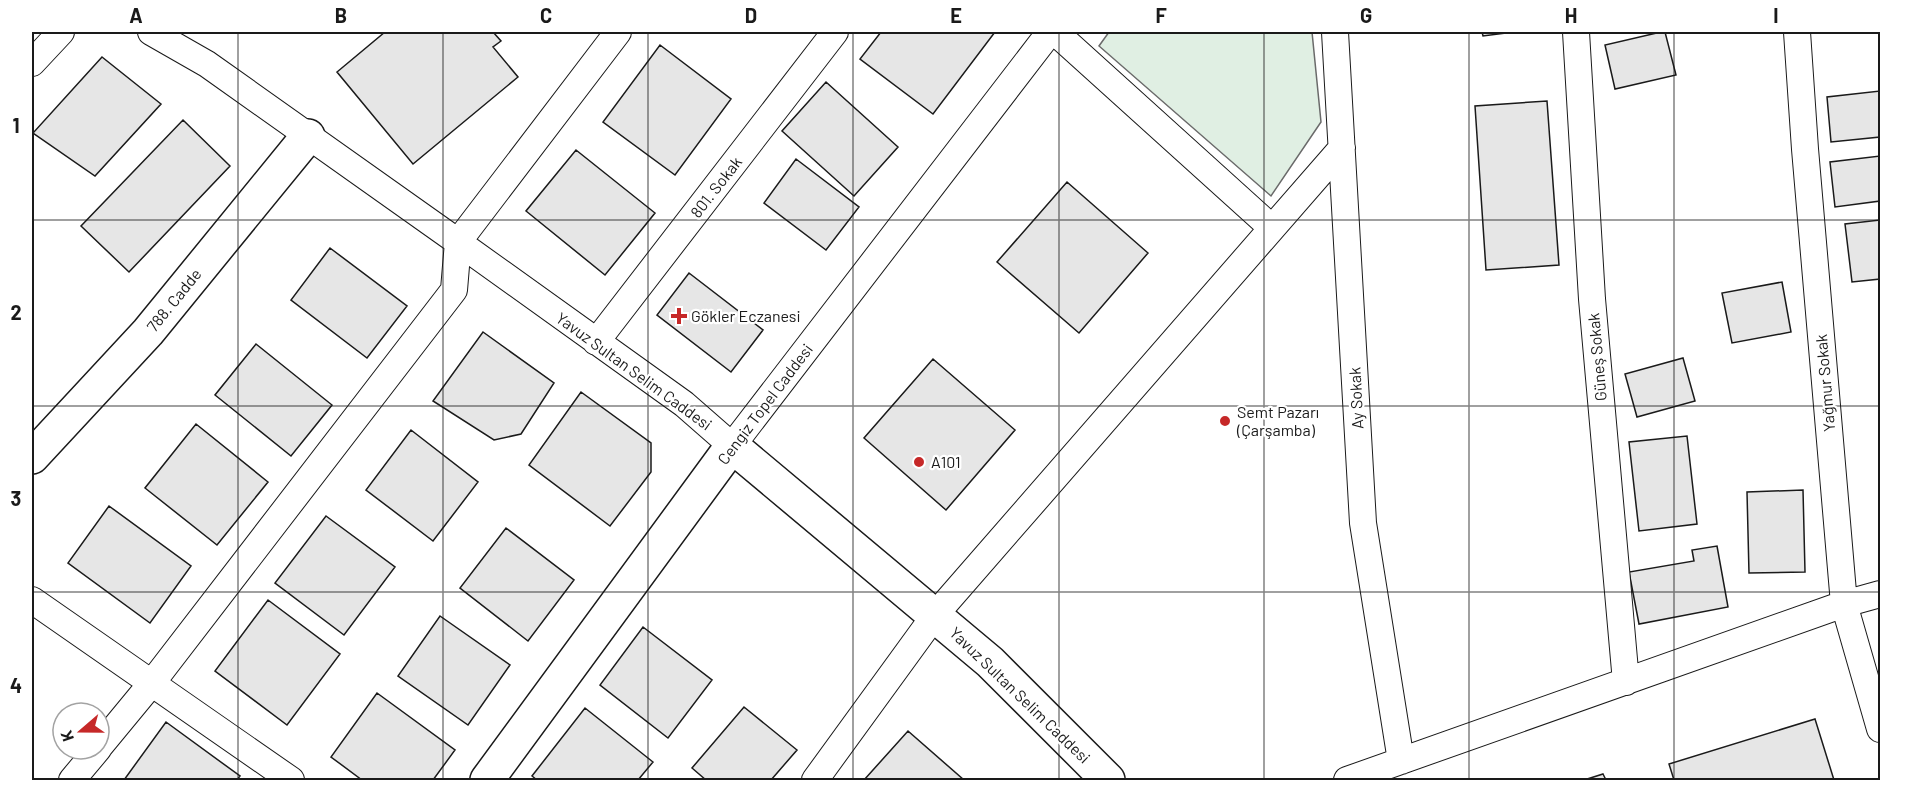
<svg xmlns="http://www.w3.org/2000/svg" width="1912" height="812" font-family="Barlow,sans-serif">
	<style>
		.green { fill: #e0efe3; stroke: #6a6a6a; stroke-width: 1.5 }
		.building { fill: #e6e6e6; stroke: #1a1a1a; stroke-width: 1.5 }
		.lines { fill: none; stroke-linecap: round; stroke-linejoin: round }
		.minor-casing { stroke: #1a1a1a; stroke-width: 28 }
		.tertiary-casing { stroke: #1a1a1a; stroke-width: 36 }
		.minor { stroke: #fff; stroke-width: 26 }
		.tertiary { stroke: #fff; stroke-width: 33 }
		.grid { fill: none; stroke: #1a1a1a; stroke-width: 1.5; stroke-opacity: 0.55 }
		.poi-dot { fill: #c62828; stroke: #fff; stroke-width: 2 }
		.labels { text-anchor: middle; stroke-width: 4.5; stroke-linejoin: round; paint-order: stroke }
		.street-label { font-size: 16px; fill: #1a1a1a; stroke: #fff }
		.poi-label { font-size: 16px; fill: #1a1a1a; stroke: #fff; text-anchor: start }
		.neatline { fill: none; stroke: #1a1a1a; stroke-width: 2 }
		.grid-label { font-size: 20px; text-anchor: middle; font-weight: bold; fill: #1a1a1a }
	</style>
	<rect width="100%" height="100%" fill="#fff"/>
	<path class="green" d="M 1109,32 L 1312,32 L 1321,122 L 1271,196 L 1099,46 Z"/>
	<path class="building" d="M 385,32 L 493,32 L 501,41 L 493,47 L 518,77 L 413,164 L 337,72 Z
		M 881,32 L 995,32 L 933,114 L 860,59 Z
		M 1482,32 L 1514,32 L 1483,36 Z
		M 1661,32 L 1665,32 L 1676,75 L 1615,89 L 1605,45 Z
		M 660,45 L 731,99 L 675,175 L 603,122 Z
		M 102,57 L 161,104 L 95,176 L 33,133 Z
		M 826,82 L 898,147 L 854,196 L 782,131 Z
		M 1880,91 L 1880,137 L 1831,142 L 1827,97 Z
		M 1547,101 L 1559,265 L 1486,270 L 1475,106 Z
		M 183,120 L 230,166 L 129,272 L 81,226 Z
		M 576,150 L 655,213 L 605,275 L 526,211 Z
		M 1880,156 L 1880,201 L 1835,207 L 1830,162 Z
		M 796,159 L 859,207 L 826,250 L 764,203 Z
		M 1067,182 L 1148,253 L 1079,333 L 997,262 Z
		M 1880,220 L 1880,279 L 1852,282 L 1845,224 Z
		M 330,248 L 407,306 L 367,358 L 291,300 Z
		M 689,273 L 763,330 L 731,372 L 657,315 Z
		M 1782,282 L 1791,332 L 1732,343 L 1722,293 Z
		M 483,332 L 554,383 L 521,434 L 494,440 L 433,401 Z
		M 256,344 L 332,405 L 291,456 L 215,395 Z
		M 1683,358 L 1695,401 L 1637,417 L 1625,374 Z
		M 933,359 L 1015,430 L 946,510 L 864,438 Z
		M 581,392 L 651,443 L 651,472 L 610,526 L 529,465 Z
		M 196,424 L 268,482 L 217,545 L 145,488 Z
		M 411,430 L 478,482 L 433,541 L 366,490 Z
		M 1687,436 L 1697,524 L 1639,531 L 1629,442 Z
		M 1803,490 L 1805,572 L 1749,573 L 1747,492 Z
		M 109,506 L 191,566 L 150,623 L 68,563 Z
		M 326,516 L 395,567 L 344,635 L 275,583 Z
		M 506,528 L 574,580 L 528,641 L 460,588 Z
		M 1717,546 L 1728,607 L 1639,624 L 1629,572 L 1694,561 L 1692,550 Z
		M 268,600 L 340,654 L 287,725 L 215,671 Z
		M 440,616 L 510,665 L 468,725 L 398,676 Z
		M 643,627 L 712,680 L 668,738 L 600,685 Z
		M 377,693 L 455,750 L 433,780 L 362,780 L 331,757 Z
		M 744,707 L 797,750 L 771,780 L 706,780 L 692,768 Z
		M 585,708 L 653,762 L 638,780 L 537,780 L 532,776 Z
		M 1815,719 L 1834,780 L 1674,780 L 1669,764 Z
		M 166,722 L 240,776 L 237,780 L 124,780 Z
		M 908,731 L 964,780 L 864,780 Z
		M 1603,774 L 1606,780 L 1584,780 Z"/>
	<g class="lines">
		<defs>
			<path id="minor" d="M 151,32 L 207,64 L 458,242 L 684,404 L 732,446 L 1050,32
				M 1055,32 L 1272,228
				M 1335,32 L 1363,523 L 1401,761
				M 1576,32 L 1592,299 L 1626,682
				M 1797,32 L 1805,149 L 1844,604 L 1880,729
				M 32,63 L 61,32
				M 596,342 L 835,32
				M 32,600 L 291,780
				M 99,747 L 151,684 L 454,290 L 458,242 L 618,32
				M 72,780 L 98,749
				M 815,780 L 935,615 L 1342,148
				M 1347,780 L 1844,604 L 1880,594"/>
			<path id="tertiary" d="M 32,457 L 148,332 L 308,136
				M 487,780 L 732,446 L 990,662 L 1108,780"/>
		</defs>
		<use href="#minor" class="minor-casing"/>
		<use href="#tertiary" class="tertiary-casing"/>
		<use href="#minor" class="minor"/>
		<use href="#tertiary" class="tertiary"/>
	</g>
	<path class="grid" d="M 238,32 L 238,780M 443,32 L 443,780M 648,32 L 648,780M 853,32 L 853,780M 1059,32 L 1059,780M 1264,32 L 1264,780M 1469,32 L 1469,780M 1674,32 L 1674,780M 32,220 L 1880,220M 32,406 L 1880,406M 32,592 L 1880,592"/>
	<g class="poi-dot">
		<path d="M676 307h6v6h6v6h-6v6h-6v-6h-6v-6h6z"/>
		<circle cx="1225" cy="421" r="6"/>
		<circle cx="919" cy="462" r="6"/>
	</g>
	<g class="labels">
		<g class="street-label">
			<text transform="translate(716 187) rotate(-52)" y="6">801. Sokak</text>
			<text transform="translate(174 300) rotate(-51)" y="6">788. Cadde</text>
			<text transform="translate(1597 357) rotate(-95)" y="6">Güneş Sokak</text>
			<text transform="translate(634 371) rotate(36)" y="6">Yavuz Sultan Selim Caddesi</text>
			<text transform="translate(1825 383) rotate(-95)" y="6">Yağmur Sokak</text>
			<text transform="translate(1356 398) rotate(-93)" y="6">Ay Sokak</text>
			<text transform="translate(765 404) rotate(-53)" y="6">Cengiz Topel Caddesi</text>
			<text transform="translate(1020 695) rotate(44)" y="6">Yavuz Sultan Selim Caddesi</text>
		</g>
		<g class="poi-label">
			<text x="691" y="322">Gökler Eczanesi</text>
			<text x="1237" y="418">Semt Pazarı<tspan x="1237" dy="18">(Çarşamba)</tspan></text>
			<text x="931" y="468">A101</text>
		</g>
	</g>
	<rect width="1912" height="812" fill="none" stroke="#ffffff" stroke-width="66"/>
	<g transform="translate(81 731) rotate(250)"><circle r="28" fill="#ffffff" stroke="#a3a3a3" stroke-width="1.5"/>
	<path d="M0-4.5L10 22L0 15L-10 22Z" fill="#c62828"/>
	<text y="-9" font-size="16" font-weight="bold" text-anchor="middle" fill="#1a1a1a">K</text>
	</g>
	<rect x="33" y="33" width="1846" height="746" class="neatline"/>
	<g class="grid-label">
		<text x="136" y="23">A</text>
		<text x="341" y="23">B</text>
		<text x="546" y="23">C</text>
		<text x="751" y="23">D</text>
		<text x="956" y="23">E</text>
		<text x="1161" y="23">F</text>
		<text x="1366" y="23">G</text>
		<text x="1571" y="23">H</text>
		<text x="1776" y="23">I</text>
		<text x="16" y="133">1</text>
		<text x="16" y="320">2</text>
		<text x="16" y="506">3</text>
		<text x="16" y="693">4</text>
	</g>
</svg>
